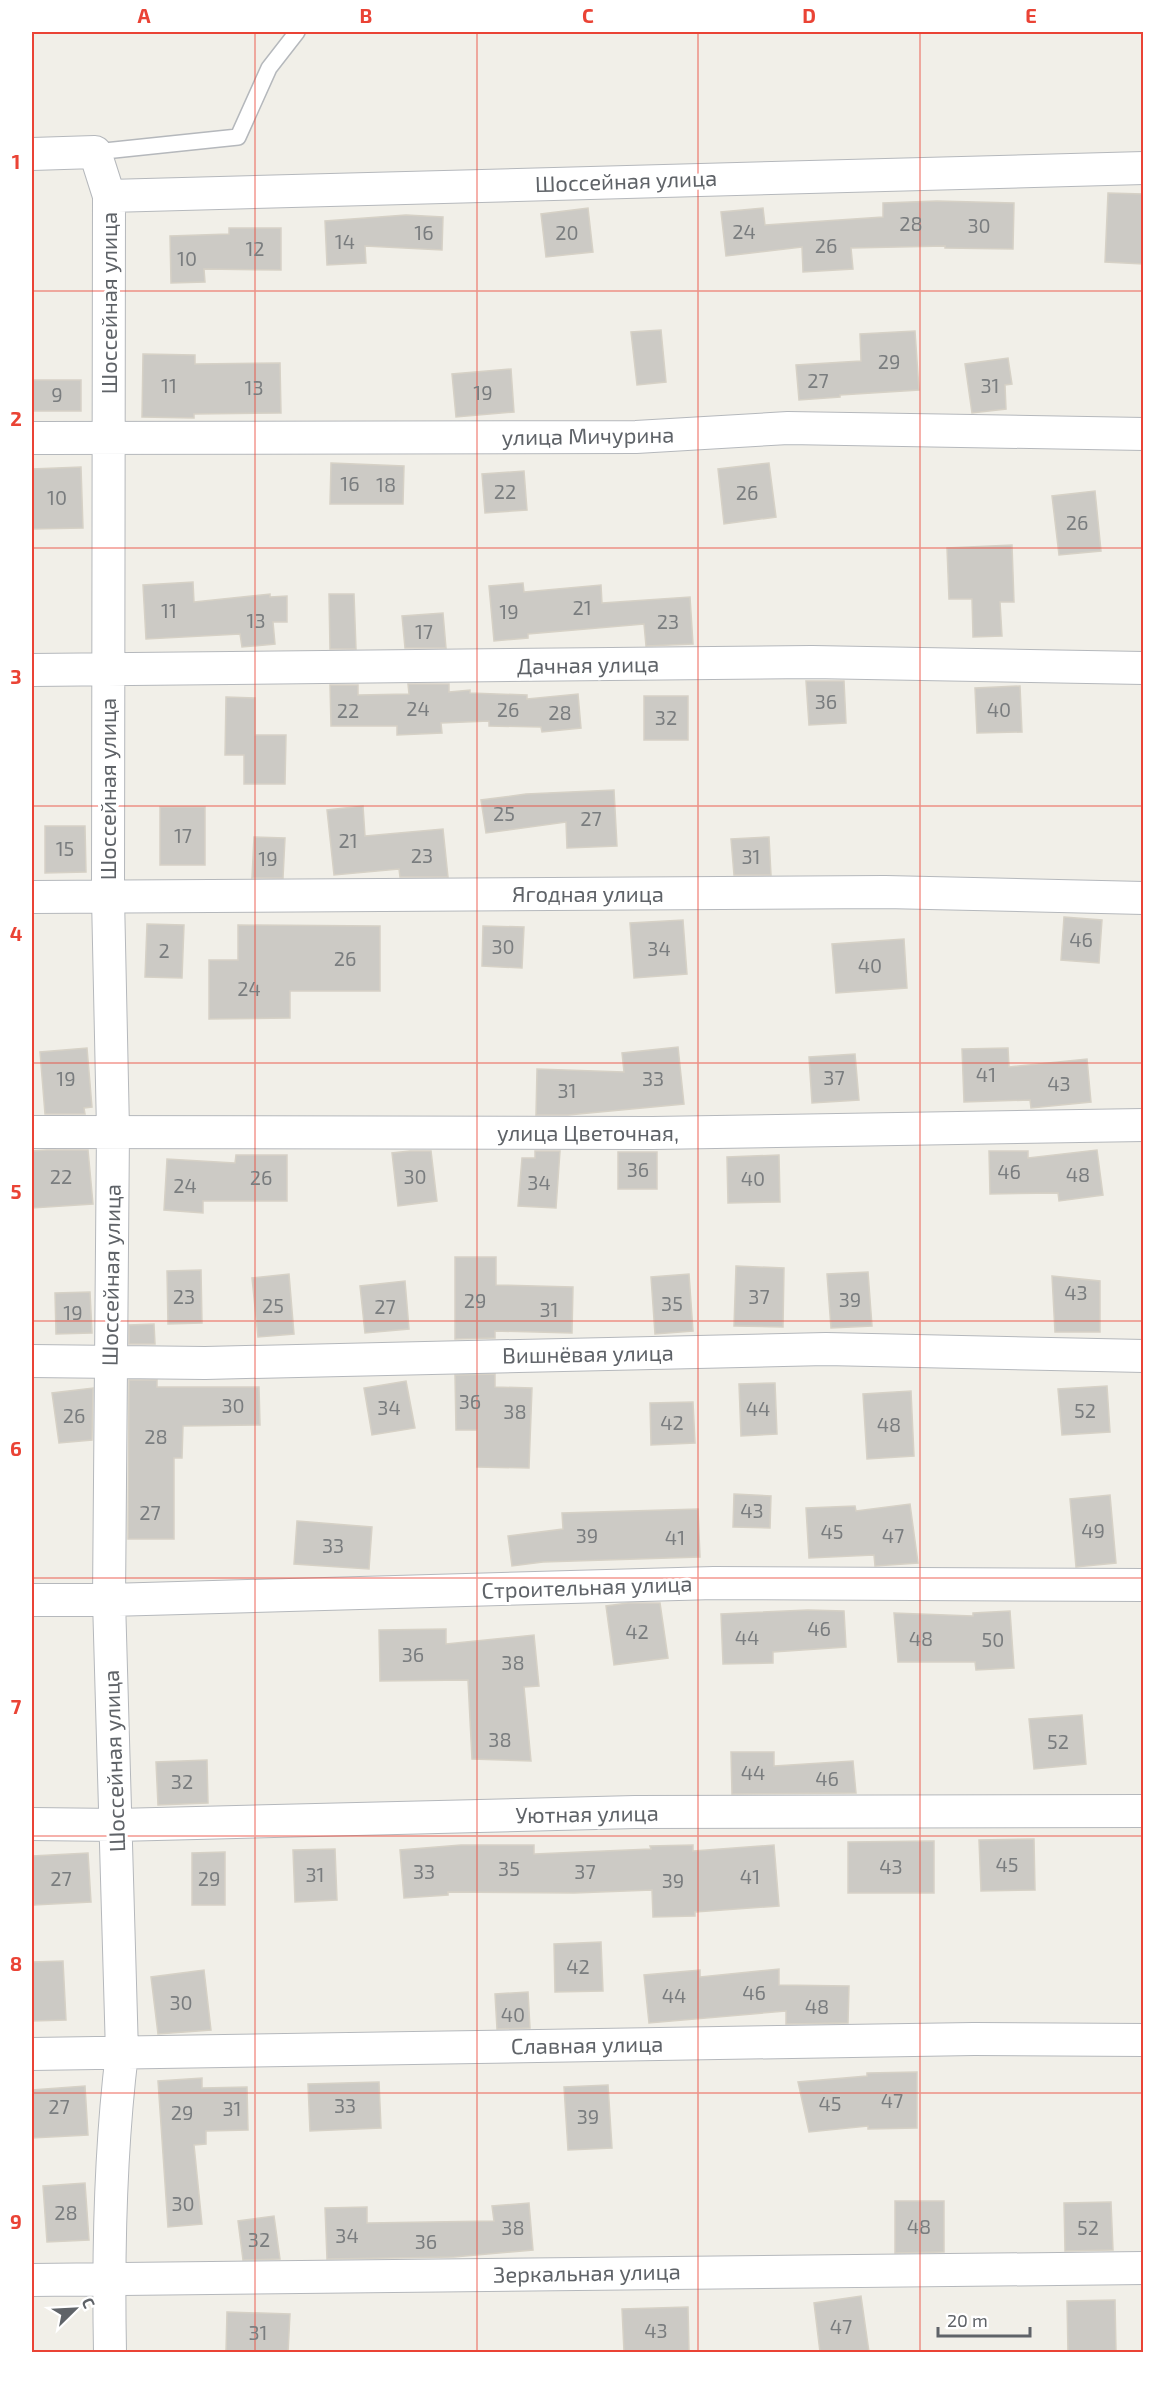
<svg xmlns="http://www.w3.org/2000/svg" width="1175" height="2384" font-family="'Exo 2',sans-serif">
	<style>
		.building { fill: #cccac5; stroke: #d6d1c6; stroke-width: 1.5 }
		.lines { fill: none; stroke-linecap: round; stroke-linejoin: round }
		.lane-casing { stroke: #b5b8bc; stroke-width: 18 }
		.street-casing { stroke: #b5b8bc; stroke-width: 34 }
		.lane { stroke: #fff; stroke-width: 15 }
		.street { stroke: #fff; stroke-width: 32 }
		.grid { fill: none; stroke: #ea4335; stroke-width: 1.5; stroke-opacity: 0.55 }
		.labels { text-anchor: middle; stroke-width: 6; stroke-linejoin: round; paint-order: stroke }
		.number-label { font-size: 20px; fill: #7a7d7f }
		.street-label { font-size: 22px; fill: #5f6368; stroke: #fff }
		.neatline { fill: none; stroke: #ea4335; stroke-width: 2 }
		.grid-label { font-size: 20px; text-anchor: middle; font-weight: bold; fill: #ea4335 }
	</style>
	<rect width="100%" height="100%" fill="#f1efe8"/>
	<path class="building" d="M 1108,193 L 1143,194 L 1143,264 L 1105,262 Z
		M 937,201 L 1014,203 L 1013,249 L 945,248 L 945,246 L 851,248 L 853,269 L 803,272 L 802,247 L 726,256 L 721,212 L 763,208 L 765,225 L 883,217 L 883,203 Z
		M 588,208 L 593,252 L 546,257 L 541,214 Z
		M 406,215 L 443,217 L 442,250 L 365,246 L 366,263 L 327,265 L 325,221 Z
		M 229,228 L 281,228 L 281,270 L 204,269 L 205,282 L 171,283 L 170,236 L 229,234 Z
		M 661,330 L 666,382 L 637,385 L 631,332 Z
		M 915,331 L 919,390 L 840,395 L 840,397 L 799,400 L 796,365 L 861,361 L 860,334 Z
		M 143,354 L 195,355 L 195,364 L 280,363 L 281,413 L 194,414 L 194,418 L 142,417 Z
		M 1008,358 L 1012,384 L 1005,385 L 1006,409 L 972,413 L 965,364 Z
		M 511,369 L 514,412 L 456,417 L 452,374 Z
		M 33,380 L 81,380 L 81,411 L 33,411 Z
		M 331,463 L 404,466 L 403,504 L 330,504 Z
		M 769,463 L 776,517 L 724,524 L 718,469 Z
		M 81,467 L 83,528 L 32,529 L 32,469 Z
		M 524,471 L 527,510 L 485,513 L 482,474 Z
		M 1095,491 L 1101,551 L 1059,555 L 1052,496 Z
		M 1012,545 L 1014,602 L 1000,602 L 1002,636 L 973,637 L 972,599 L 949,599 L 947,548 Z
		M 193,582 L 194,602 L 270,594 L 270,597 L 287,596 L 287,622 L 273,622 L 275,644 L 242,647 L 240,634 L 146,639 L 143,585 Z
		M 523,583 L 524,592 L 601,585 L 602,603 L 690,597 L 693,644 L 646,646 L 644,624 L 528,634 L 528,638 L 494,641 L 489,586 Z
		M 329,594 L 354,594 L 356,649 L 330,649 Z
		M 443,613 L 446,648 L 405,648 L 402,616 Z
		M 806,681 L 844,681 L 846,723 L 809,725 Z
		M 408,684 L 449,684 L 449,692 L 470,690 L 470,693 L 527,695 L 527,699 L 578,694 L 581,728 L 542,732 L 541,727 L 489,726 L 489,721 L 441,723 L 442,733 L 397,735 L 397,726 L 331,726 L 330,685 L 358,685 L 358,695 L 409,694 Z
		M 1020,686 L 1022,732 L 977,733 L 975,688 Z
		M 644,696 L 688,696 L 688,740 L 644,740 Z
		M 226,697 L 255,698 L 255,735 L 286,735 L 285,784 L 244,784 L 244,755 L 225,755 Z
		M 614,790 L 617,846 L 567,848 L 566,822 L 486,833 L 481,800 L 526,794 Z
		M 363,806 L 365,836 L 443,829 L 448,877 L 400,877 L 399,869 L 334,875 L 327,810 Z
		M 160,807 L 205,807 L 205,865 L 160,865 Z
		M 45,826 L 85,826 L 86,872 L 45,873 Z
		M 254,837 L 285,838 L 283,878 L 252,878 Z
		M 769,837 L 771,875 L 734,875 L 731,839 Z
		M 1064,917 L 1102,920 L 1099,963 L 1061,960 Z
		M 683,920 L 687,974 L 634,978 L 630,923 Z
		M 147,924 L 184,925 L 182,978 L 145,977 Z
		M 238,925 L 380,926 L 380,991 L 290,991 L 290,1018 L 209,1019 L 209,960 L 238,960 Z
		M 483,926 L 524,927 L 522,968 L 482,966 Z
		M 904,939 L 907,988 L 836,993 L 832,944 Z
		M 678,1047 L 684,1104 L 568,1115 L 536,1115 L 537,1069 L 624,1072 L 622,1053 Z
		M 87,1048 L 92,1107 L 84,1108 L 85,1114 L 45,1114 L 40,1052 Z
		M 1008,1048 L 1009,1067 L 1087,1059 L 1091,1102 L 1031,1108 L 1030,1100 L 964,1102 L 962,1049 Z
		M 855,1054 L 859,1100 L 812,1103 L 809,1057 Z
		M 47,1150 L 88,1150 L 93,1204 L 32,1208 L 32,1151 Z
		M 1097,1150 L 1103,1195 L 1059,1201 L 1058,1193 L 990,1194 L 989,1151 L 1028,1151 L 1028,1158 Z
		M 410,1151 L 431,1151 L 437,1201 L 398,1206 L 392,1153 Z
		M 535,1151 L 560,1151 L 556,1208 L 518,1206 L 522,1158 L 535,1158 Z
		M 618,1152 L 657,1152 L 657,1189 L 618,1189 Z
		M 236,1155 L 287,1155 L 287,1201 L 203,1201 L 203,1213 L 164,1210 L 167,1159 L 235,1163 Z
		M 779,1155 L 780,1202 L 728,1203 L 727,1157 Z
		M 455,1257 L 496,1257 L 496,1285 L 573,1287 L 572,1333 L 495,1331 L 495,1338 L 455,1339 Z
		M 736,1266 L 784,1268 L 783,1327 L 734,1326 Z
		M 201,1270 L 202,1323 L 168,1324 L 167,1271 Z
		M 868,1272 L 872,1326 L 831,1328 L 827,1274 Z
		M 289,1274 L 294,1334 L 258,1337 L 252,1278 Z
		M 689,1274 L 693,1331 L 655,1334 L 651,1277 Z
		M 1052,1276 L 1100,1281 L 1100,1332 L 1055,1332 Z
		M 405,1281 L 409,1329 L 365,1333 L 360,1286 Z
		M 90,1292 L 92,1333 L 56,1334 L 55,1293 Z
		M 154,1324 L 155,1344 L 129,1344 L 129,1325 Z
		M 495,1374 L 495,1387 L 532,1388 L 529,1468 L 477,1467 L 477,1430 L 456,1430 L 455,1375 Z
		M 129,1380 L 157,1380 L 157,1387 L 259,1387 L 260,1425 L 183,1426 L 182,1458 L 174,1458 L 174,1539 L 128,1539 Z
		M 406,1381 L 415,1428 L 372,1435 L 364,1388 Z
		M 775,1383 L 777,1434 L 741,1436 L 739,1384 Z
		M 1107,1386 L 1110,1432 L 1062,1435 L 1058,1389 Z
		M 93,1388 L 92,1440 L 59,1443 L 52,1393 Z
		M 911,1391 L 914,1456 L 867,1459 L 863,1394 Z
		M 693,1402 L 695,1443 L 651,1445 L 650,1403 Z
		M 734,1494 L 771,1496 L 770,1528 L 733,1527 Z
		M 1110,1495 L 1116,1563 L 1076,1567 L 1070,1499 Z
		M 910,1504 L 918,1563 L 875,1566 L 874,1555 L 809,1558 L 806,1508 L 855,1506 L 856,1511 Z
		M 698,1509 L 700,1557 L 543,1562 L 512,1566 L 508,1536 L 563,1529 L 562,1513 Z
		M 297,1521 L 372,1527 L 369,1569 L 294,1564 Z
		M 628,1603 L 660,1603 L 668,1658 L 614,1665 L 606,1606 Z
		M 808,1610 L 844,1611 L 846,1647 L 773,1652 L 773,1663 L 723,1664 L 721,1614 Z
		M 1010,1611 L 1014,1668 L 976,1670 L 975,1662 L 898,1662 L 894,1613 L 973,1616 L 973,1613 Z
		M 446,1629 L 446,1644 L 534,1635 L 539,1686 L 524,1687 L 531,1761 L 472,1759 L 468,1680 L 380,1681 L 379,1630 Z
		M 1082,1715 L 1086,1764 L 1034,1769 L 1029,1719 Z
		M 731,1752 L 774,1752 L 774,1766 L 853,1761 L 856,1793 L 732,1794 Z
		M 207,1760 L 208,1803 L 158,1805 L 156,1762 Z
		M 1034,1839 L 1035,1890 L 981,1891 L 979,1840 Z
		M 934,1841 L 934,1893 L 848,1893 L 848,1842 Z
		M 461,1845 L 534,1845 L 534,1854 L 651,1849 L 650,1846 L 693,1845 L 693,1851 L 774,1845 L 779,1906 L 695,1912 L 695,1916 L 653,1917 L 652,1890 L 574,1893 L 448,1892 L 448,1895 L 404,1898 L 400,1850 Z
		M 335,1849 L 337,1900 L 295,1902 L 293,1850 Z
		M 225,1852 L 225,1905 L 192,1905 L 192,1853 Z
		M 88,1853 L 91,1902 L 34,1905 L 32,1856 Z
		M 601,1942 L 603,1991 L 555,1992 L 554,1944 Z
		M 63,1961 L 66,2020 L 32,2021 L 32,1962 Z
		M 779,1969 L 779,1985 L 849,1986 L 848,2023 L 786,2024 L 786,2011 L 649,2023 L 644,1975 L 700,1970 L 700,1977 Z
		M 204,1970 L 211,2030 L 158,2034 L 151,1977 Z
		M 528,1992 L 530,2028 L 497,2029 L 495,1994 Z
		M 917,2072 L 917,2128 L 868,2129 L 868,2126 L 809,2132 L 798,2082 L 867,2076 L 867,2073 Z
		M 202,2078 L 202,2088 L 247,2087 L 248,2130 L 206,2131 L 206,2144 L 194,2145 L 202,2224 L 168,2227 L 158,2081 Z
		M 379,2082 L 381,2128 L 310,2131 L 308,2084 Z
		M 608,2085 L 612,2148 L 568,2150 L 564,2087 Z
		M 85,2086 L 88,2135 L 32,2138 L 32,2090 Z
		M 85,2183 L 89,2240 L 47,2242 L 43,2186 Z
		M 895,2201 L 944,2201 L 944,2252 L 895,2253 Z
		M 1111,2202 L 1113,2250 L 1065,2251 L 1064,2203 Z
		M 529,2203 L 533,2250 L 454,2257 L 327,2259 L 325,2208 L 367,2207 L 367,2223 L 494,2221 L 492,2206 Z
		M 274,2216 L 280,2259 L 243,2260 L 238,2221 Z
		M 861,2296 L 869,2352 L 820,2352 L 814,2303 Z
		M 1115,2300 L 1116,2352 L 1068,2352 L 1067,2301 Z
		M 688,2307 L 689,2352 L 624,2352 L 622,2309 Z
		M 227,2312 L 290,2314 L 288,2352 L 226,2352 Z"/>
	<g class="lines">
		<defs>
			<path id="lane" d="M 95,152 L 238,137 L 269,68 L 297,32"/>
			<path id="street" d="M 32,154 L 95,152 L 109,196 L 108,897 L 113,1130 L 109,1600 L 122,2053 C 110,2152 108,2253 110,2352
				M 109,196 L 1144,168
				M 32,438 L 636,437 L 788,428 L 1144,434
				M 32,670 L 812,662 L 1144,668
				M 32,897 L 885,892 L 1144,898
				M 32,1132 L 652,1133 L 1144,1125
				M 32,1361 L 205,1363 L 826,1349 L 1144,1356
				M 32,1600 L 109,1600 L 714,1583 L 1144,1585
				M 32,1824 L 117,1825 L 635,1812 L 1144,1811
				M 32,2054 L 974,2039 L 1144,2040
				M 32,2280 L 1144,2268"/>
		</defs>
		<use href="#lane" class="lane-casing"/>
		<use href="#street" class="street-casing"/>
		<use href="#lane" class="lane"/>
		<use href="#street" class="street"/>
	</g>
	<path class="grid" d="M 255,32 L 255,2352M 477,32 L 477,2352M 698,32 L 698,2352M 920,32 L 920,2352M 32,291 L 1144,291M 32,548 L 1144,548M 32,806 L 1144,806M 32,1063 L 1144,1063M 32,1321 L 1144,1321M 32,1578 L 1144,1578M 32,1836 L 1144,1836M 32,2093 L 1144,2093"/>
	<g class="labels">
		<g class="number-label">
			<text x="911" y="231">28</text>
			<text x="979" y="233">30</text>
			<text x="744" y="239">24</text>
			<text x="424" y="240">16</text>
			<text x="567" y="240">20</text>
			<text x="345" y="249">14</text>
			<text x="826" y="253">26</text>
			<text x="255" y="256">12</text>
			<text x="187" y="266">10</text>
			<text x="889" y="369">29</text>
			<text x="818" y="388">27</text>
			<text x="169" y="393">11</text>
			<text x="990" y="393">31</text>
			<text x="254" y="395">13</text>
			<text x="483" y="400">19</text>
			<text x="57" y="402">9</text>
			<text x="350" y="491">16</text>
			<text x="386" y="492">18</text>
			<text x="505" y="499">22</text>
			<text x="747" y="500">26</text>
			<text x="57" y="505">10</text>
			<text x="1077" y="530">26</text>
			<text x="582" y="615">21</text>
			<text x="169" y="618">11</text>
			<text x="509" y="619">19</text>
			<text x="256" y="628">13</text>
			<text x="668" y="629">23</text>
			<text x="424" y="639">17</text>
			<text x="826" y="709">36</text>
			<text x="418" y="716">24</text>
			<text x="508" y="717">26</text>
			<text x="999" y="717">40</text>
			<text x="348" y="718">22</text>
			<text x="560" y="720">28</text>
			<text x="666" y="725">32</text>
			<text x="504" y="821">25</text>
			<text x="591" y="826">27</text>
			<text x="183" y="843">17</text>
			<text x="348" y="848">21</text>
			<text x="65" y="856">15</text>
			<text x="422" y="863">23</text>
			<text x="751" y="864">31</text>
			<text x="268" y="866">19</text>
			<text x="1081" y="947">46</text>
			<text x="503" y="954">30</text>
			<text x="659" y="956">34</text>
			<text x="164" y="958">2</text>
			<text x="345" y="966">26</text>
			<text x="870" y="973">40</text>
			<text x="249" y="996">24</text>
			<text x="986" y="1082">41</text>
			<text x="834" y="1085">37</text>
			<text x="66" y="1086">19</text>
			<text x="653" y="1086">33</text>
			<text x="1059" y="1091">43</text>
			<text x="567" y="1098">31</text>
			<text x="638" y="1177">36</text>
			<text x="1009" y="1179">46</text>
			<text x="1078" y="1182">48</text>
			<text x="61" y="1184">22</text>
			<text x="415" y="1184">30</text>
			<text x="261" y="1185">26</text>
			<text x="753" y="1186">40</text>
			<text x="539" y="1190">34</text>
			<text x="185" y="1193">24</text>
			<text x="1076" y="1300">43</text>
			<text x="184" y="1304">23</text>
			<text x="759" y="1304">37</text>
			<text x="850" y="1307">39</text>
			<text x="475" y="1308">29</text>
			<text x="672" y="1311">35</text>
			<text x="273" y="1313">25</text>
			<text x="385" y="1314">27</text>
			<text x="549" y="1317">31</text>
			<text x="73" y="1320">19</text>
			<text x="470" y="1409">36</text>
			<text x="233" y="1413">30</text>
			<text x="389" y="1415">34</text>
			<text x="758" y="1416">44</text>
			<text x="1085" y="1418">52</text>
			<text x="515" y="1419">38</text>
			<text x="74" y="1423">26</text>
			<text x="672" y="1430">42</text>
			<text x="889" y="1432">48</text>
			<text x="156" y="1444">28</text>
			<text x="752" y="1518">43</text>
			<text x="150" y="1520">27</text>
			<text x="1093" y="1538">49</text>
			<text x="832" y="1539">45</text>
			<text x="587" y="1543">39</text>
			<text x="893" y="1543">47</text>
			<text x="675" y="1545">41</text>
			<text x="333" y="1553">33</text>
			<text x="819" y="1636">46</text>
			<text x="637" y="1639">42</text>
			<text x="747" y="1645">44</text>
			<text x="921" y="1646">48</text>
			<text x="993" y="1647">50</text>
			<text x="413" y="1662">36</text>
			<text x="513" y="1670">38</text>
			<text x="500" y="1747">38</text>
			<text x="1058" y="1749">52</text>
			<text x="753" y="1780">44</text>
			<text x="827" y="1786">46</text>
			<text x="182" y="1789">32</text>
			<text x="1007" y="1872">45</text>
			<text x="891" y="1874">43</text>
			<text x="509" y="1876">35</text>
			<text x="424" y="1879">33</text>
			<text x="585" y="1879">37</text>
			<text x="315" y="1882">31</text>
			<text x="750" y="1884">41</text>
			<text x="61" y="1886">27</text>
			<text x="209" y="1886">29</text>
			<text x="673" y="1888">39</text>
			<text x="578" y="1974">42</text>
			<text x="754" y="2000">46</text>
			<text x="674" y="2003">44</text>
			<text x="181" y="2010">30</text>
			<text x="817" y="2014">48</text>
			<text x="513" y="2022">40</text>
			<text x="892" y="2108">47</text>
			<text x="830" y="2111">45</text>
			<text x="345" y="2113">33</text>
			<text x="59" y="2114">27</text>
			<text x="232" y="2116">31</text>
			<text x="182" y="2120">29</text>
			<text x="588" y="2124">39</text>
			<text x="183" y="2211">30</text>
			<text x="66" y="2220">28</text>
			<text x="919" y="2234">48</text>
			<text x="513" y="2235">38</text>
			<text x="1088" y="2235">52</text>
			<text x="347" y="2243">34</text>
			<text x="259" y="2247">32</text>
			<text x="426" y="2249">36</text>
			<text x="841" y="2334">47</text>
			<text x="656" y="2338">43</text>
			<text x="258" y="2340">31</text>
		</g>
		<g class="street-label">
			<text transform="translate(626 181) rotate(-2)" y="8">Шоссейная улица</text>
			<text transform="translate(109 303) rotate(-90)" y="8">Шоссейная улица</text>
			<text transform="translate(588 436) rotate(-1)" y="8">улица Мичурина</text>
			<text transform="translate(588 665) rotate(-1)" y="8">Дачная улица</text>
			<text transform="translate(108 789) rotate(-90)" y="8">Шоссейная улица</text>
			<text x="588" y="902">Ягодная улица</text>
			<text x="588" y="1141">улица Цветочная,</text>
			<text transform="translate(111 1275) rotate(-89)" y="8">Шоссейная улица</text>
			<text transform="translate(588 1354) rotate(-1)" y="8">Вишнёвая улица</text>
			<text transform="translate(587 1587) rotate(-2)" y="8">Строительная улица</text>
			<text transform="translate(114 1761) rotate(-92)" y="8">Шоссейная улица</text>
			<text transform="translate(587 1814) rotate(-1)" y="8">Уютная улица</text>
			<text transform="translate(587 2045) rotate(-1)" y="8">Славная улица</text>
			<text transform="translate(587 2273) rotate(-1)" y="8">Зеркальная улица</text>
		</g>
	</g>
	<rect width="1175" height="2384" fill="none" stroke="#ffffff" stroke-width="66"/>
	<g transform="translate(75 2309) rotate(66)" stroke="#ffffff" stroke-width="4.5" paint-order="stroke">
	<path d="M0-4.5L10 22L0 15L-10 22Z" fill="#5f6368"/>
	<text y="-9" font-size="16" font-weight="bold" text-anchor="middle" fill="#5f6368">С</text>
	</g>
	<path d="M938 2327v9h92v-9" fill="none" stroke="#5f6368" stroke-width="3"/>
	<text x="947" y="2327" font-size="18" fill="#5f6368" stroke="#ffffff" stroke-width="4.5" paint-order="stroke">20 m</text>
	<rect x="33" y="33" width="1109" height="2318" class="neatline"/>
	<g class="grid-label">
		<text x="144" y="23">A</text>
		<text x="366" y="23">B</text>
		<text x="588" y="23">C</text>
		<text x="809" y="23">D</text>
		<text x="1031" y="23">E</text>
		<text x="16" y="169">1</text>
		<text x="16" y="426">2</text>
		<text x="16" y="684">3</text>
		<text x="16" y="941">4</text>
		<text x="16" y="1199">5</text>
		<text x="16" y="1456">6</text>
		<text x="16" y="1714">7</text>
		<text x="16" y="1971">8</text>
		<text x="16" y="2229">9</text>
	</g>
</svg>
